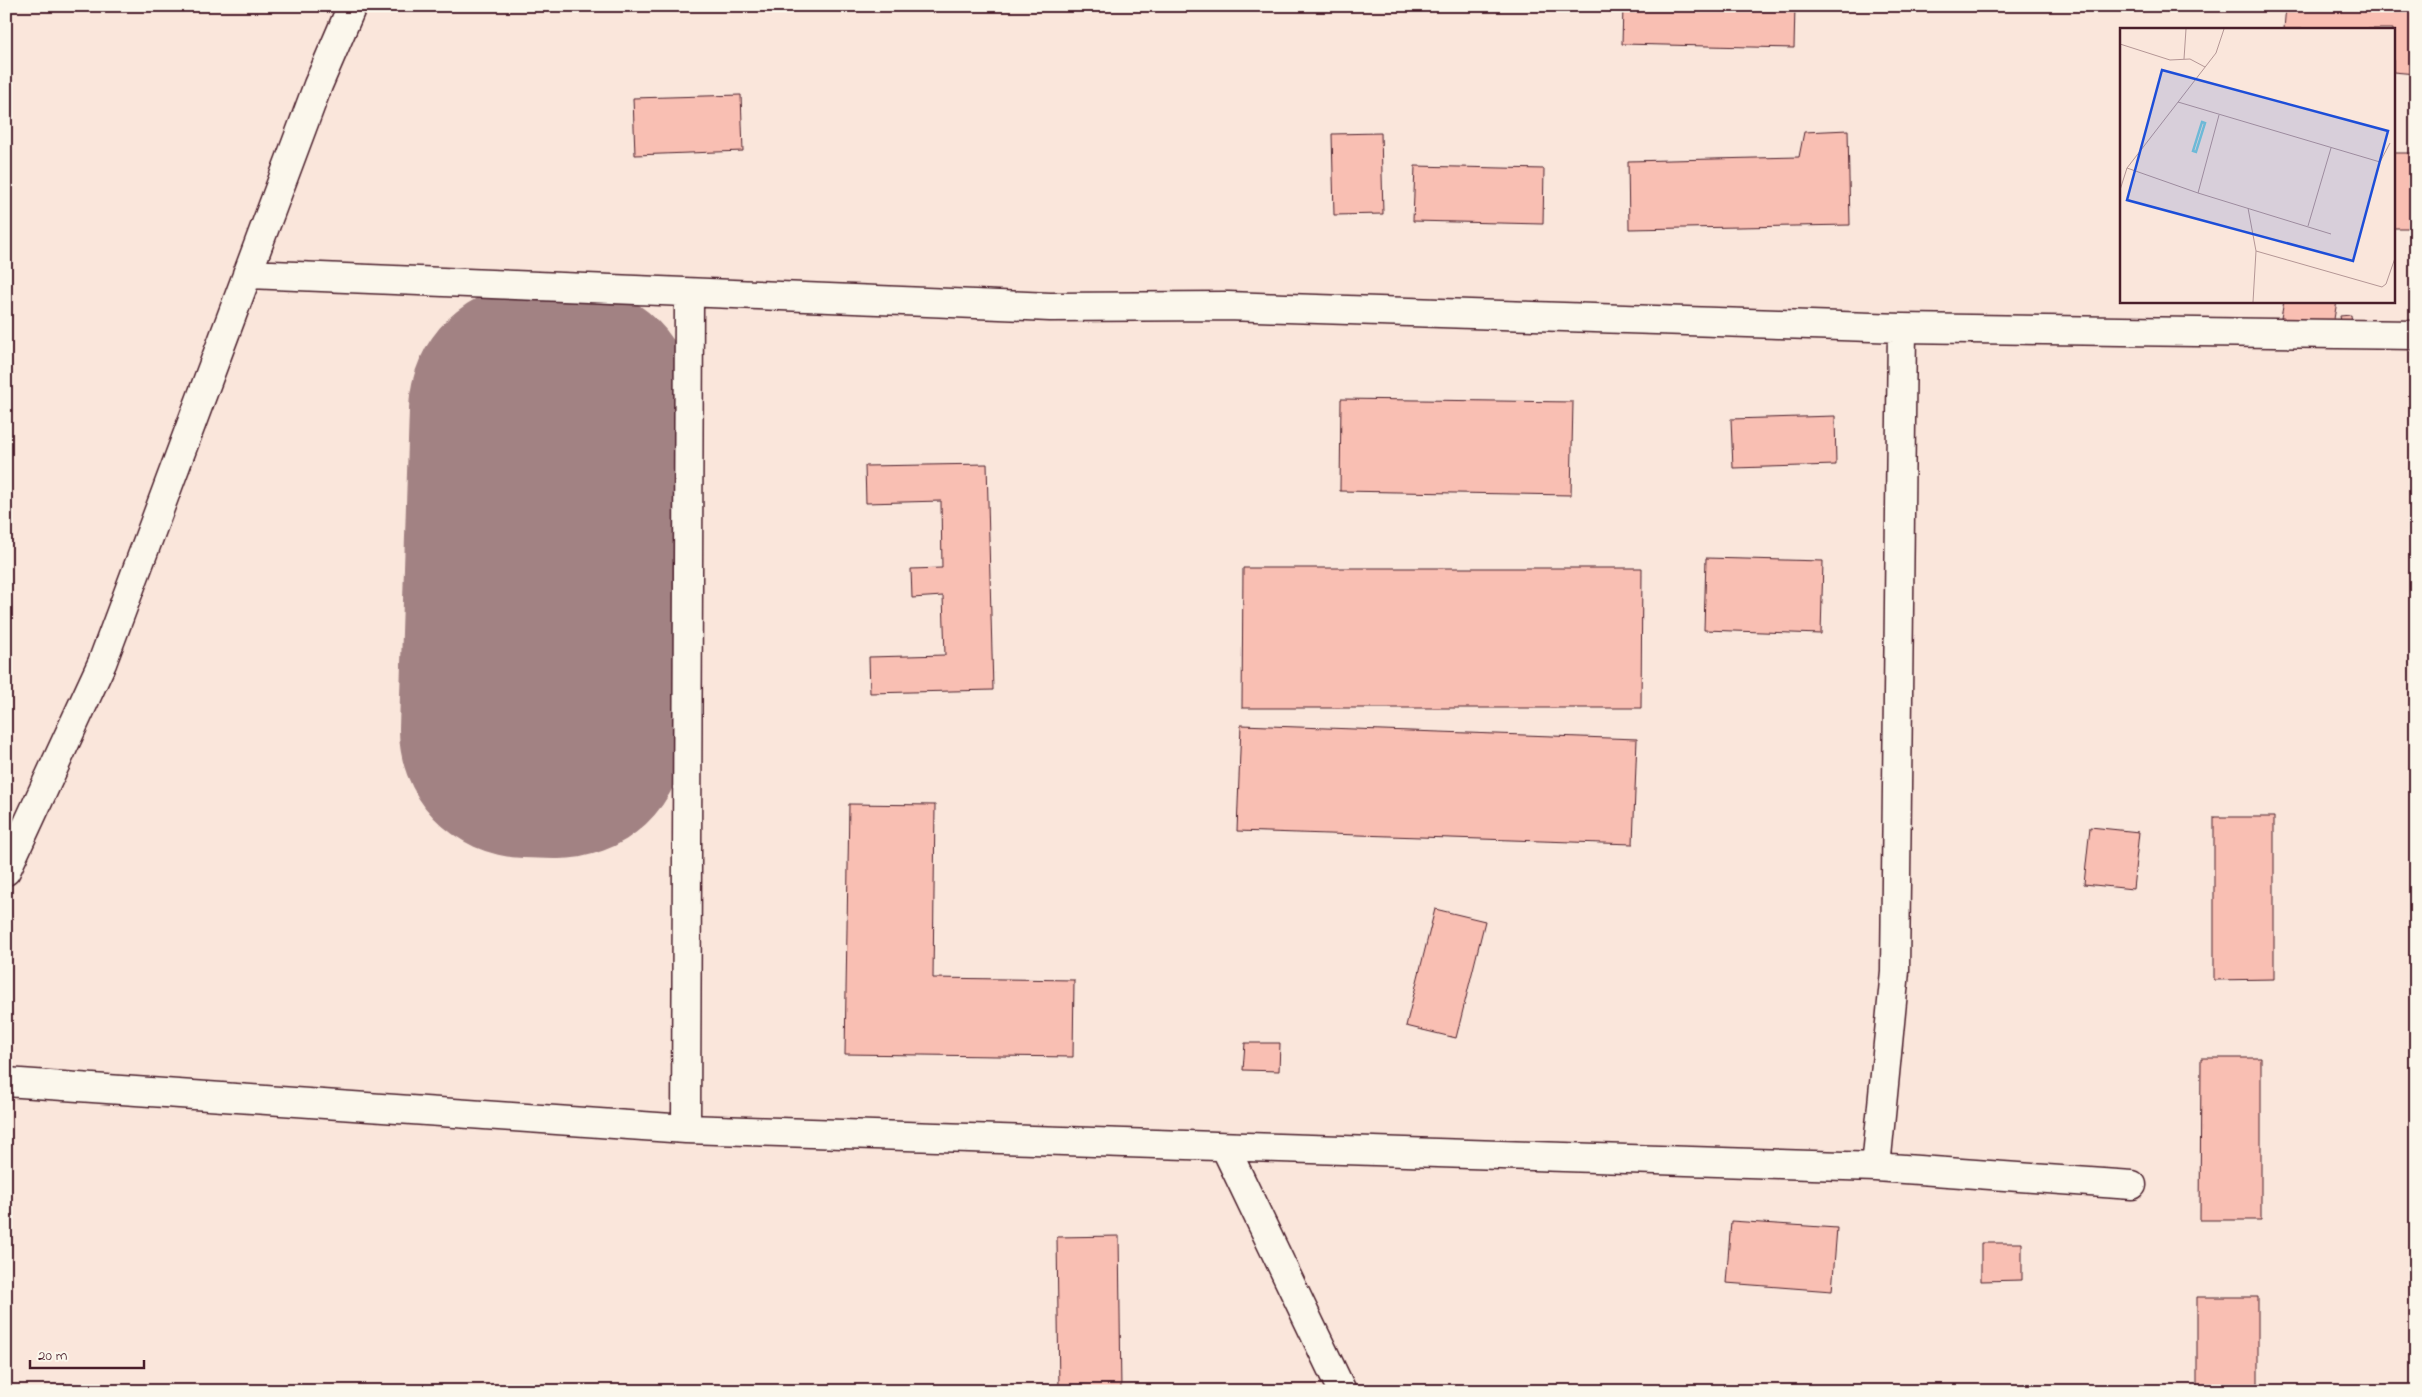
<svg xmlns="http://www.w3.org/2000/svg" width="2422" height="1397" font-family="'Indie Flower',sans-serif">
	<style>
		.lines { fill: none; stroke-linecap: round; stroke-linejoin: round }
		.runway { stroke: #a28283; stroke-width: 256 }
		.building { fill: #f9bfb3; stroke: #4a1f2b }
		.minor-casing { stroke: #4a1f2b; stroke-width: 31 }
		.minor { stroke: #fbf7ec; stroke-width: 28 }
		.inset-river { fill: none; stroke: #7cccd7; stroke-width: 2.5 }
		.inset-road { fill: none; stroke: #b49695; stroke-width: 1 }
		.view { fill: #1d4ed8; fill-opacity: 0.15; stroke: #1d4ed8; stroke-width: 2.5 }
		.inset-edge { fill: none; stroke: #4a1f2b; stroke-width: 2.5 }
	</style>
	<rect width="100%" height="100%" fill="#fae6db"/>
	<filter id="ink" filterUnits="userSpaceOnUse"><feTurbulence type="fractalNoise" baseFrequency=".02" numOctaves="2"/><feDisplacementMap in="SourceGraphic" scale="10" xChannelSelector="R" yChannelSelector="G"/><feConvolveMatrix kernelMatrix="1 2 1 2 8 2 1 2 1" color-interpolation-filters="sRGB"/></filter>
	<g filter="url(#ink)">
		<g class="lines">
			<path class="runway" d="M 537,411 L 567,411 L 558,731 L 527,730 Z"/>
		</g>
		<path class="building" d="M 1623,6 L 1795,6 L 1794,48 L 1622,44 Z
			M 2286,6 L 2416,6 L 2416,74 L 2393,72 L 2393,29 L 2284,29 Z
			M 741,95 L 743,151 L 635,155 L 633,98 Z
			M 1848,130 L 1850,225 L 1629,229 L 1628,161 L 1799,157 L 1804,132 Z
			M 1381,133 L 1383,214 L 1334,215 L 1332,134 Z
			M 2393,153 L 2416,153 L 2416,228 L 2393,228 Z
			M 1415,166 L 1544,169 L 1543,224 L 1413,221 Z
			M 2284,301 L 2337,301 L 2333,325 L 2281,318 Z
			M 2351,315 L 2352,325 L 2342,327 L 2340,316 Z
			M 1341,399 L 1573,402 L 1571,495 L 1340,491 Z
			M 1835,416 L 1836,465 L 1733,468 L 1731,419 Z
			M 987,464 L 993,690 L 870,693 L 869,657 L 945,655 L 943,596 L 912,598 L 911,569 L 942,568 L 941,501 L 866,503 L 865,466 Z
			M 1706,558 L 1823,561 L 1821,634 L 1704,630 Z
			M 1243,568 L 1642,568 L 1641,708 L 1242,708 Z
			M 1241,725 L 1637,739 L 1633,844 L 1237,831 Z
			M 849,804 L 935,805 L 933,978 L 1074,980 L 1073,1057 L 845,1054 Z
			M 2214,817 L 2274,817 L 2274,979 L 2214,980 Z
			M 2090,827 L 2139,832 L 2133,889 L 2084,884 Z
			M 1435,909 L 1485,921 L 1456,1038 L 1406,1026 Z
			M 1245,1043 L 1280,1043 L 1279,1071 L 1243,1070 Z
			M 2201,1058 L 2261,1058 L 2261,1220 L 2200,1220 Z
			M 1731,1221 L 1837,1228 L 1832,1291 L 1726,1283 Z
			M 1119,1236 L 1121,1391 L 1059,1391 L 1057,1237 Z
			M 1981,1243 L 2022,1243 L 2022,1280 L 1981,1281 Z
			M 2197,1297 L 2258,1297 L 2258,1391 L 2197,1391 Z"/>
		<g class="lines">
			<defs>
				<path id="minor" d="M 247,274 L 1050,307 L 1227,306 L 1902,328 L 2416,335
					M 689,294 L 686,1129 L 1876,1167 L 2132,1185
					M 6,871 L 102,663 L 318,85 L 352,6
					M 6,1082 L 686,1129
					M 1225,1147 L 1342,1391
					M 1876,1167 L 1895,971 L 1902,328"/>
			</defs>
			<use href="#minor" class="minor-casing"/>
			<use href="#minor" class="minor"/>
		</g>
	</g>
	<g transform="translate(2120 28)">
		<rect width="275" height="275" fill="#fae6db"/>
		<path class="inset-river" d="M 82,94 L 85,95 L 76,124 L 73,123 Z"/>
		<path class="inset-road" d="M 0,16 L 50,32 L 70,31 L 85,39M 64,31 L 66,1M 58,74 L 260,134 L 270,115M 99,87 L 78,165 L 211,206M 7,140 L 78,165M 0,162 L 7,140 L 96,25 L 104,1M 128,180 L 136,223 L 133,274M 188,198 L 211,120M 136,223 L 262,259 L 266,256 L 275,230"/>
		<path class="view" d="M 42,42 L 268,103 L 233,233 L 7,172 Z"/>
		<rect width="275" height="275" class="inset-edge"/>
	</g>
	<rect width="2422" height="1397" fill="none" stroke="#fbf7ec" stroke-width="25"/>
	<rect x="12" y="12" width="2397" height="1372" fill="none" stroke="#4a1f2b" stroke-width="2" filter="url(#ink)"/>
	<path d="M30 1360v8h114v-8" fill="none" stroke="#4a1f2b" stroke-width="2.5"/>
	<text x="38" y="1360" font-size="15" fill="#4a1f2b" stroke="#fbf7ec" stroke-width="4" paint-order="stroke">20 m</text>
</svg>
